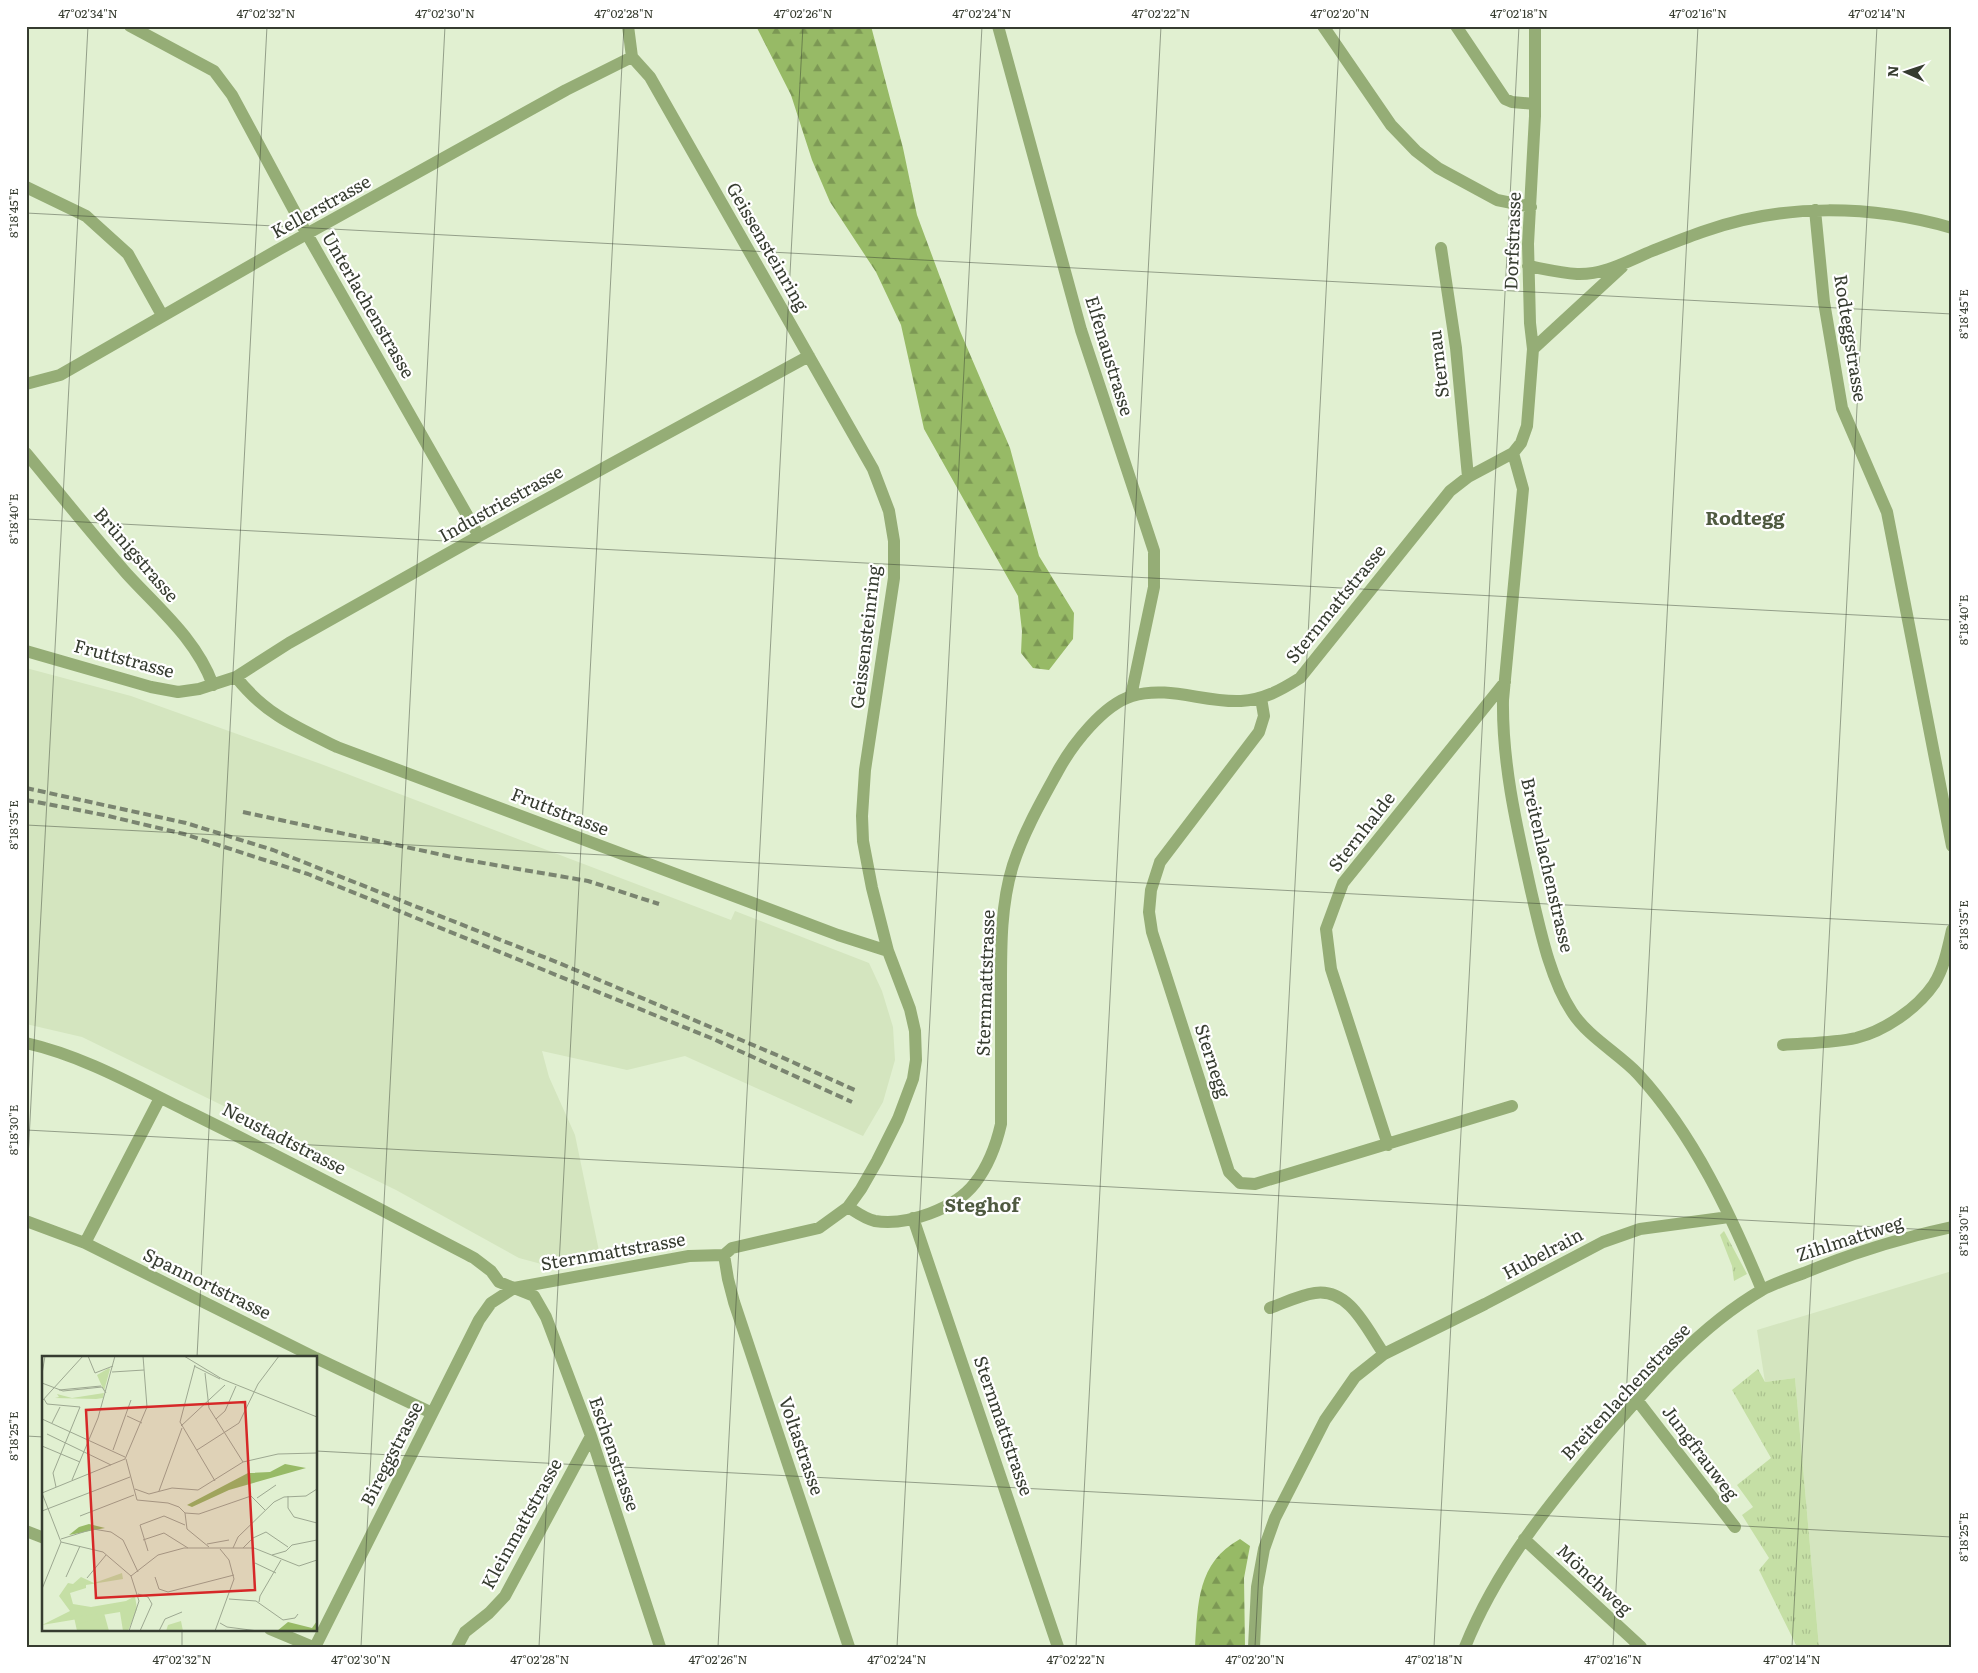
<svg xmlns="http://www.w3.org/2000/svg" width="1978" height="1673" font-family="Literata,serif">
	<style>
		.built { fill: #d4e5bf }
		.grass { fill: url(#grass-tufts) }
		.forest { fill: url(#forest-firs) }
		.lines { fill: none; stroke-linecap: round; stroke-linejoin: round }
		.minor { stroke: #95ad76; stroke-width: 12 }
		.rail { stroke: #7a8470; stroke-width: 4; stroke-dasharray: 8 4; stroke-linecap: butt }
		.ticks { fill: none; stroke: #363c30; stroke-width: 1; stroke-opacity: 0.45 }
		.labels { text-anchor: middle; stroke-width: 4.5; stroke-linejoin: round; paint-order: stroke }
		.street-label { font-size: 18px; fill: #363c30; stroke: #fff }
		.neighbourhood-label { font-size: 19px; font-weight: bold; fill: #4f5a40; stroke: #fff }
		.inset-road { fill: none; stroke: #9da891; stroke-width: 1 }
		.view { fill: #d62828; fill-opacity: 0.15; stroke: #d62828; stroke-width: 2.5 }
		.inset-edge { fill: none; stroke: #363c30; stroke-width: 2.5 }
		.neatline { fill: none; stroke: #363c30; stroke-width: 2 }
		.ticks-label { font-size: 12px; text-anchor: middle; fill: #363c30 }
	</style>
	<defs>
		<pattern id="grass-tufts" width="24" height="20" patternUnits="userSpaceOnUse" patternTransform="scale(1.25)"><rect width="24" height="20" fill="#c5dfa5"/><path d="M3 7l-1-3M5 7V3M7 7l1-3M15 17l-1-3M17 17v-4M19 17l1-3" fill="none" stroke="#aac08e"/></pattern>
		<pattern id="forest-firs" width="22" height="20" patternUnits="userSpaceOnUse" patternTransform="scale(1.25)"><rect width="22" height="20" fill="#97ba66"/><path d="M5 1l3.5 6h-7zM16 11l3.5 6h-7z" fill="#7c9854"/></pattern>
	</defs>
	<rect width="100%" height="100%" fill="#e1f0d1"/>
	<path class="built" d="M 26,668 L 131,696 L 321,764 L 731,920 L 735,911 L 869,963 L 882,991 L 893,1027 L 895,1060 L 883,1102 L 863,1136 L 685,1056 L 627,1070 L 542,1051 L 549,1077 L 575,1135 L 599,1251 L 572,1261 L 545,1265 L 519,1258 L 396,1190 L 82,1037 L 26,1024 Z
		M 1952,1271 L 1952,1647 L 1819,1647 L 1795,1378 L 1765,1382 L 1757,1330 Z"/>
	<path class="grass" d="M 1724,1231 L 1747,1274 L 1734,1281 L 1732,1266 L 1720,1235 Z
		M 1758,1369 L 1765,1382 L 1795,1378 L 1819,1647 L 1797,1647 L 1759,1570 L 1769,1558 L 1742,1515 L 1753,1507 L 1737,1485 L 1771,1458 L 1732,1390 Z"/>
	<path class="forest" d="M 756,26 L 871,26 L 903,148 L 917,215 L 960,331 L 1010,448 L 1039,556 L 1074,613 L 1073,639 L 1049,670 L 1033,668 L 1021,653 L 1022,631 L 1018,596 L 924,429 L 901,325 L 876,272 L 830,202 L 812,160 L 791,95 Z
		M 1240,1539 L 1250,1546 L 1244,1578 L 1245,1647 L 1195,1647 C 1198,1603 1197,1563 1240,1539 Z"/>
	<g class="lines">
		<path class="minor" d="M 130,26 L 214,71 L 232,95 L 303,227 L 479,536
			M 998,26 L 1081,330 L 1154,551 L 1154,587 L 1131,696
			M 1323,26 L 1391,125 L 1416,151 L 1438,168 L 1497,200 L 1531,207
			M 1456,26 L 1505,99 L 1512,102 L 1535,104
			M 26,187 L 86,216 L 128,254 L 162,315
			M 1815,210 L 1824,302 L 1842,408 L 1887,512 L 1952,846
			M 1441,248 L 1456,348 L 1468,477
			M 1528,266 C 1544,269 1561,273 1577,274 C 1604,275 1628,261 1652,251 C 1670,244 1687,237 1705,231 C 1784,203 1872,205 1952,228
			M 1533,349 L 1622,267
			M 26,384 L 60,375 L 276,251 L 566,90 L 632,57
			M 26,453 C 59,493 92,534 127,574 C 159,609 196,639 213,685
			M 1513,453 L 1523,489 L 1503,700 C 1502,764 1517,828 1531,891 C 1540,929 1550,979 1572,1012 C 1588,1037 1618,1053 1638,1074 C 1694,1135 1731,1215 1762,1290
			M 26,651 L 151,687 L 178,692 L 199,689 L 236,677 L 289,643 L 479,536 L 809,356
			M 236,677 C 265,714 296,727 337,747 L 838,935 L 888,951
			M 1261,698 L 1264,716 L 1259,732 L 1160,862 L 1151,890 L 1149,912 L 1152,932 L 1229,1172 L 1240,1183 L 1255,1184 L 1512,1106
			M 26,1043 C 83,1056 134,1085 187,1111 C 283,1158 378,1208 474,1258 L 491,1271 L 499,1282 L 534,1296 L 546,1317 L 591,1436 L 660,1647
			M 1783,1045 C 1807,1043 1833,1043 1856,1038 C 1884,1031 1917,1009 1934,984 C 1944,968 1948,948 1952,930
			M 1388,1145 L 1331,969 L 1326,929 L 1343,883 L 1505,682
			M 848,1207 C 856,1212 865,1219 875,1221 C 907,1226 955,1209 975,1183 C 989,1165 996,1146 1001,1124 C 1001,1082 1001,1039 1001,996 C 1001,953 1000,906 1013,865 C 1024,831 1042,800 1059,769 C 1073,744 1103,705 1132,696 C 1169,685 1204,703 1241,701 C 1263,700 1281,690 1300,678 L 1450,491 L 1468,477 L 1513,453 L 1521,443 L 1527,426 L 1533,349 L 1530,323 L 1528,244 L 1535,116 L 1535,26
			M 913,1218 L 1058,1647
			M 26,1221 L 85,1243 L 314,1357
			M 85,1243 L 160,1098
			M 724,1255 L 728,1279 L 734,1302 L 849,1647
			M 1270,1308 C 1284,1303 1300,1295 1315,1293 C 1350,1288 1367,1330 1384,1354
			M 316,1358 L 432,1413
			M 1637,1400 L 1735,1527
			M 26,1531 L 44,1538
			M 1524,1539 L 1641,1647
			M 270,1629 L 313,1647
			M 315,1647 L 479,1320 L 491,1303 L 514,1288 L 689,1256 L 724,1255 L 732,1248 L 819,1228 L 848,1207 L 861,1189 L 877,1161 L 898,1119 L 913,1079 L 916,1060 L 915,1031 L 910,1009 L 888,951 L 872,888 L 863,841 L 862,816 L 865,770 L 894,578 L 894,541 L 889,511 L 873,469 L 650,77 L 632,57 L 628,26
			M 457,1647 L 465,1632 L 489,1613 L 505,1596 L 591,1436
			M 1254,1647 L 1257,1587 L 1264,1549 L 1275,1518 L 1325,1420 L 1355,1377 L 1384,1354 L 1485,1304 L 1603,1242 L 1640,1229 L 1729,1217
			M 1465,1647 C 1497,1567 1550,1503 1605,1437 C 1651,1383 1700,1326 1762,1290 C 1775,1283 1790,1278 1804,1273 C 1852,1253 1901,1238 1952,1227"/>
		<path class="rail" d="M 26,788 L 186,823 L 273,850 L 559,963 L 779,1056 L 857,1091
			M 26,800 L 104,815 L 184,834 L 308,874 L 711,1038 L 852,1102
			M 243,812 L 466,860 L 588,881 L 659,904"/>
	</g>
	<path class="ticks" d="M 26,213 L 1952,314M 26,519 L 1952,620M 26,825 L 1952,925M 26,1130 L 1952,1231M 26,1196 L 88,26M 197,1357 L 267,26M 26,1436 L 44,1437M 316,1451 L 1952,1537M 182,1647 L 182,1629M 361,1647 L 445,26M 539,1647 L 624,26M 718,1647 L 803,26M 897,1647 L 982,26M 1076,1647 L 1161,26M 1255,1647 L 1340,26M 1434,1647 L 1519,26M 1613,1647 L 1698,26M 1792,1647 L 1877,26"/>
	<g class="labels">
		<g class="street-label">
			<text transform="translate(321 207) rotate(-29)" y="6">Kellerstrasse</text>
			<text transform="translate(1513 241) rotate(-88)" y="6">Dorfstrasse</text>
			<text transform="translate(767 247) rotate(60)" y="6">Geissensteinring</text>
			<text transform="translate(368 305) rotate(60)" y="6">Unterlachenstrasse</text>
			<text transform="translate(1850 338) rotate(81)" y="6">Rodteggstrasse</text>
			<text transform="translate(1109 356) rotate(73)" y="6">Elfenaustrasse</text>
			<text transform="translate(1439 364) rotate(-97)" y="6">Sternau</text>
			<text transform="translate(501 504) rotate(-29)" y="6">Industriestrasse</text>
			<text transform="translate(136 555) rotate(49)" y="6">Brünigstrasse</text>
			<text transform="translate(1336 604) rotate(-51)" y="6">Sternmattstrasse</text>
			<text transform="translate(866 637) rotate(-83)" y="6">Geissensteinring</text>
			<text transform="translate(124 659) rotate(15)" y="6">Fruttstrasse</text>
			<text transform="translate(560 812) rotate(21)" y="6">Fruttstrasse</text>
			<text transform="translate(1362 832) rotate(-52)" y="6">Sternhalde</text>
			<text transform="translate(1547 865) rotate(77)" y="6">Breitenlachenstrasse</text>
			<text transform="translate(986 983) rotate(-88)" y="6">Sternmattstrasse</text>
			<text transform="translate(1212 1061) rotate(72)" y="6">Sternegg</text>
			<text transform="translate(284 1139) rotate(27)" y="6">Neustadtstrasse</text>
			<text transform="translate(1850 1239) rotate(-18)" y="6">Zihlmattweg</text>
			<text transform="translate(613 1252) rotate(-10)" y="6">Sternmattstrasse</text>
			<text transform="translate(1543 1254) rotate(-28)" y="6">Hubelrain</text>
			<text transform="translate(207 1284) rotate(26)" y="6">Spannortstrasse</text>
			<text transform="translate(1626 1392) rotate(-47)" y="6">Breitenlachenstrasse</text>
			<text transform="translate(1003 1426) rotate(71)" y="6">Sternmattstrasse</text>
			<text transform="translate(801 1446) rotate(71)" y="6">Voltastrasse</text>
			<text transform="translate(1700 1453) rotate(53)" y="6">Jungfrauweg</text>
			<text transform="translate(392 1454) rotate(-63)" y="6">Bireggstrasse</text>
			<text transform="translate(614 1454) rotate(71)" y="6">Eschenstrasse</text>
			<text transform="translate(522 1524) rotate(-61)" y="6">Kleinmattstrasse</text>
			<text transform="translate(1594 1580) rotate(43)" y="6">Mönchweg</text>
		</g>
		<g class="neighbourhood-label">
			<text x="1745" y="525">Rodtegg</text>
			<text x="982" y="1212">Steghof</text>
		</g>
	</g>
	<g transform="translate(42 1356)">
		<rect width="275" height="275" fill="#e1f0d1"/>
		<path d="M 62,37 L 61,42 L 54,43 L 13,42 L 17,41 L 15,38 L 30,42 ZM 80,217 L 81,223 L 44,229 L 44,232 L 28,237 L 31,248 L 49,251 L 84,245 L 93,240 L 95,253 L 86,275 L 81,275 L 78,256 L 0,269 L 28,255 L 17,240 L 26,227 L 31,228 L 39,221 L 52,227 Z" fill="#c5dfa5"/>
		<path d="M 243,108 L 264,112 L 187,134 L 150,151 L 145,149 L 206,117 L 228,116 ZM 47,168 L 63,172 L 27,179 L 37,171 ZM 275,265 L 275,275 L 235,275 L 246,266 L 270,272 Z" fill="#97ba66"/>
		<path d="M 67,12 L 68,13 L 62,35 L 55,19 ZM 62,257 L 67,275 L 35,275 L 32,261 ZM 139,265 L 141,275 L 124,275 L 126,269 Z" fill="#c5dfa5"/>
		<path d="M 61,262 L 64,275 L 36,275 L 35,268 Z" fill="#c5dfa5"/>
		<path class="inset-road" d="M 46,0 L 53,17 L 71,10M 142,0 L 180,23 L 275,61M 153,9 L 138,66 L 173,125M 152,10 L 178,23M 70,16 L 102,14M 163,17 L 167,52 L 201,106M 0,18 L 3,0M 0,27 L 21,35 L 60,31 L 64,37M 17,34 L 59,30M 2,43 L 5,48 L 38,51 L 11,117 L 14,131M 0,45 L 41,0M 85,60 L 100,67M 0,63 L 83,101M 174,63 L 183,55 L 194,30M 10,67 L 18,51M 139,70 L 183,29M 5,78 L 69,109M 0,90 L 38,106M 71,94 L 89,44M 155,94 L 197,67 L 216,28 L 237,0M 84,103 L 95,144 L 126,147 L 137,151 L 143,157 L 145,173 L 167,191M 30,124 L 56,62 L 73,0M 93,133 L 107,138 L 130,132 L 156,134 L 201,106 L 236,98 L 275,97M 117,135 L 140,72M 0,137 L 83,103 L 105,51 L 101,0M 246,140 L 246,152 L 252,161 L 275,167M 215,142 L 234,129M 0,155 L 88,121M 143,157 L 157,158 L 209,140 L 223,154M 38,160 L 92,139M 19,183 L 51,173 L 69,176 L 81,184 L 96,216M 101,184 L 122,177 L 146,192M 19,186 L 61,196 L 89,220 L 97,245 L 87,275M 165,188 L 187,184M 191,192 L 196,181 L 232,146 L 242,141 L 264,140 L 275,133M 201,192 L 211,182 L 224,176 L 246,191M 106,195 L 98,169 L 122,160 L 143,169M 230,199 L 244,195 L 250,189 L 275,184M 213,207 L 234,217M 89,220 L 116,199 L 142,192 L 212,192 L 257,210 L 275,204M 24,221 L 38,190M 113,221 L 117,233 L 126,236 L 192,219M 45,222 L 64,199M 0,233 L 19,186 L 0,137M 96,238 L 106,241 L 110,248 L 98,275M 187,243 L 214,245 L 241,264 L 253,262 L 256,258M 217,246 L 218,240 L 239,204M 178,267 L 185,271 L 216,275M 117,275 L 123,263 L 140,256M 173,275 L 192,223 L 187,204 L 178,193"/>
		<path class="view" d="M 203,46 L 213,234 L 54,242 L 44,54 Z"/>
		<rect width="275" height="275" class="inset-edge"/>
	</g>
	<rect width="1978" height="1673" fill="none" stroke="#ffffff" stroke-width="55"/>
	<g transform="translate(1906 72) rotate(273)" stroke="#ffffff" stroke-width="4" paint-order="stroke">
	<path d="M0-4L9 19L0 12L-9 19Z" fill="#363c30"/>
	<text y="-8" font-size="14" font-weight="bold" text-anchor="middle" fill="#363c30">N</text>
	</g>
	<rect x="28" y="28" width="1922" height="1618" class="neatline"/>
	<g class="ticks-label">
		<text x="88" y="18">47°02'34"N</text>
		<text x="266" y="18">47°02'32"N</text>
		<text x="445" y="18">47°02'30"N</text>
		<text x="624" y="18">47°02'28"N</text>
		<text x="803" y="18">47°02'26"N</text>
		<text x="982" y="18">47°02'24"N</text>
		<text x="1161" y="18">47°02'22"N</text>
		<text x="1340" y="18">47°02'20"N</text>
		<text x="1519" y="18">47°02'18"N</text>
		<text x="1698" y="18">47°02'16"N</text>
		<text x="1877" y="18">47°02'14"N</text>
		<text transform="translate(14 213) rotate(-90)" y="4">8°18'45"E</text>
		<text transform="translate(1964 314) rotate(-90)" y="4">8°18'45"E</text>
		<text transform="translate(14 519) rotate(-90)" y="4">8°18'40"E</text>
		<text transform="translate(1964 620) rotate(-90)" y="4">8°18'40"E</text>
		<text transform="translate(14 825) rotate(-90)" y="4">8°18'35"E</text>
		<text transform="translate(1964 925) rotate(-90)" y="4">8°18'35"E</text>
		<text transform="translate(14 1130) rotate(-90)" y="4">8°18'30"E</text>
		<text transform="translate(1964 1231) rotate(-90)" y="4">8°18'30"E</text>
		<text transform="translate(14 1436) rotate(-90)" y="4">8°18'25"E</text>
		<text transform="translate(1964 1537) rotate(-90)" y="4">8°18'25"E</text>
		<text x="182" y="1664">47°02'32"N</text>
		<text x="361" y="1664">47°02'30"N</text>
		<text x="540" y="1664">47°02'28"N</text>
		<text x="718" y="1664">47°02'26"N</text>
		<text x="897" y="1664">47°02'24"N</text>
		<text x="1076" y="1664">47°02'22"N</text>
		<text x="1255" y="1664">47°02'20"N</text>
		<text x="1434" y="1664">47°02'18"N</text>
		<text x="1613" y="1664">47°02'16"N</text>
		<text x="1792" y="1664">47°02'14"N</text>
	</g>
</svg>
